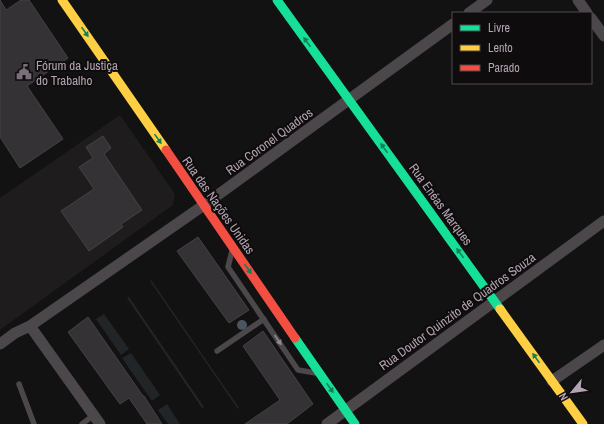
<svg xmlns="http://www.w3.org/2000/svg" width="604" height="424" font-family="'Archivo Narrow',sans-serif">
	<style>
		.built { fill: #1e1c1d }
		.green { fill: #222528 }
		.building { fill: #343234; stroke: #464145 }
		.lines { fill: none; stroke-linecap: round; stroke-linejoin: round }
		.lane { stroke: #4b474a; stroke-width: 5.5 }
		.street { stroke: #4b474a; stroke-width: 11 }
		.fast { stroke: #16e098; stroke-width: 9 }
		.slow { stroke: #ffcf43; stroke-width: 9 }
		.jam { stroke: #f24e42; stroke-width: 9 }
		.tree { fill: #4b555f }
		.oneway { fill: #128159 }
		.oneway2 { fill: #948792 }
		.labels { text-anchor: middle; stroke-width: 4; stroke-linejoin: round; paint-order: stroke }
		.poi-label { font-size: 13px; fill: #b3a3b1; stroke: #0e0c0d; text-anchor: start }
		.street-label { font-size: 13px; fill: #b3a3b1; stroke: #0e0c0d }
	</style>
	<rect width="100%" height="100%" fill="#121212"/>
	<path class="built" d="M 120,115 L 175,194 L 173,205 L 0,330 L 0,198 Z"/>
	<path class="green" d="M 151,280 L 239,408 L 238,409 L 150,281 Z
		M 129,297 L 204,407 L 202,408 L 127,298 Z
		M 104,314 L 129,349 L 121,355 L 96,319 Z
		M 131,353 L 160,395 L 152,401 L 122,358 Z
		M 167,404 L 180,424 L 168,424 L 158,410 Z"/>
	<path class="building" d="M 0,0 L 6,10 L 21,0 L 29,0 L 68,58 L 27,86 L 63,139 L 20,168 L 0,137 Z
		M 103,136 L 111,148 L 104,154 L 142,210 L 121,224 L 123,227 L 89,251 L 61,211 L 94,189 L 79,167 L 93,158 L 86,147 Z
		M 198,237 L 249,310 L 229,323 L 177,251 Z
		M 88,317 L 143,396 L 144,396 L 162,424 L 147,424 L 129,398 L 120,404 L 68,332 Z
		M 263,331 L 313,404 L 287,424 L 245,424 L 280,400 L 243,346 Z"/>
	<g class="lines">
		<path class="lane" d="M 232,251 L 228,267 L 298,370 L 316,373
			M 217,351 L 264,319
			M 19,384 L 34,424
			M 82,424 L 94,415"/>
		<path class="street" d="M 578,0 L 587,13
			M 469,13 L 487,0
			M 591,18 L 604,36
			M 30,326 L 100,424
			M 0,344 L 15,333 L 30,326 L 204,205 L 453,24
			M 552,381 L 604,345
			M 327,424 L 604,221"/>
		<path class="fast" d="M 277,0 L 500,309
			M 295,338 L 355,424"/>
		<path class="slow" d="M 62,0 L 166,150
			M 500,309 L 583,424"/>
		<path class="jam" d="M 166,150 L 295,338"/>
	</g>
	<circle class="tree" cx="242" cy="325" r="5"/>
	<defs><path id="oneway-solid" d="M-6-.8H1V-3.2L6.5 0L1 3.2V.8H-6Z"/></defs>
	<g class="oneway">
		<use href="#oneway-solid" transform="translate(85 32) rotate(55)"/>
		<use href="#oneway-solid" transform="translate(307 42) rotate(-126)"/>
		<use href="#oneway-solid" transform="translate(158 139) rotate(55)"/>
		<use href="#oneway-solid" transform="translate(384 148) rotate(-126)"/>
		<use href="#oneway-solid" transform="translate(460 253) rotate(-126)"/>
		<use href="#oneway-solid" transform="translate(248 269) rotate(55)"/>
		<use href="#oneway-solid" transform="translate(536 358) rotate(-126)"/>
		<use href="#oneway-solid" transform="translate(330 388) rotate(55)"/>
	</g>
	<use class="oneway2" href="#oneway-solid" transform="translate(278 340) rotate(56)"/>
	<defs>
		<symbol id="civic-bare" viewBox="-9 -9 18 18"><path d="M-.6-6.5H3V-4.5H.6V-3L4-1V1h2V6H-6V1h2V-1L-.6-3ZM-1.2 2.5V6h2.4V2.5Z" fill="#7b7079" stroke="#0e0c0d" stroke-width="2.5" paint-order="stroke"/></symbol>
	</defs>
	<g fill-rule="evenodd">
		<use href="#civic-bare" x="13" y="61" width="22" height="22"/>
	</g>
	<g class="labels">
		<g class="poi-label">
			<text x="36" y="70">Fórum da Justiça<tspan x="36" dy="15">do Trabalho</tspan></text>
		</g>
		<g class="street-label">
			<text transform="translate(269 141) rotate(-36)" y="5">Rua Coronel Quadros</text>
			<text transform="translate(441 204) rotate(54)" y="5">Rua Enéas Marques</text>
			<text transform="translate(219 205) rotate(55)" y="5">Rua das Nações Unidas</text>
			<text transform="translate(457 311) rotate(-36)" y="5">Rua Doutor Quinzito de Quadros Souza</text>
		</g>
	</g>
	<rect x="452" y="12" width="140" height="72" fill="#0e0c0d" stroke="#50484f"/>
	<rect x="460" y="25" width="20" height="6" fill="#16e098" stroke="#50484f"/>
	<text x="488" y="32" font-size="12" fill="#b3a3b1">Livre</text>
	<rect x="460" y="45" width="20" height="6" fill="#ffcf43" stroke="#50484f"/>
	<text x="488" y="52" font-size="12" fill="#b3a3b1">Lento</text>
	<rect x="460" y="65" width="20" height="6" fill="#f24e42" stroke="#50484f"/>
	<text x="488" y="72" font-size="12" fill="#b3a3b1">Parado</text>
	<g transform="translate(572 392) rotate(241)" stroke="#0e0c0d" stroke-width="3" paint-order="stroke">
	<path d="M0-3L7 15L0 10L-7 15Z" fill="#b3a3b1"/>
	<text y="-6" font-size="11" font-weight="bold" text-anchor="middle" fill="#b3a3b1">N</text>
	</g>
</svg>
